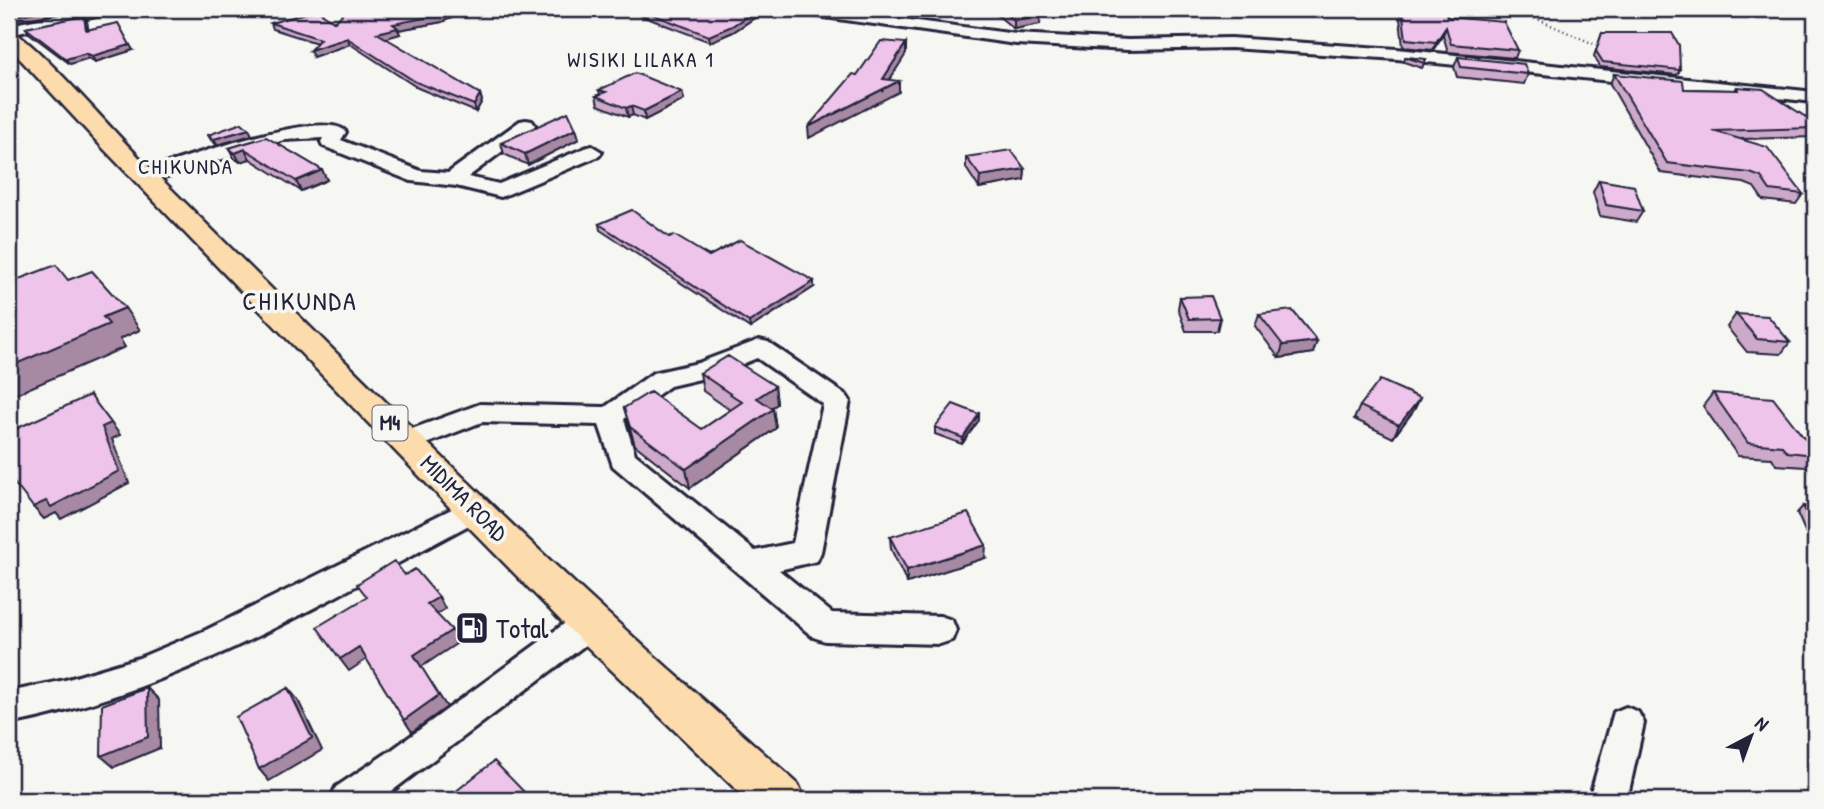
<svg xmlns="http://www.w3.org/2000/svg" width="1824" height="809" font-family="'Patrick Hand',sans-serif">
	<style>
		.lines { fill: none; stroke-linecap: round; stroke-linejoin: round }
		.minor-casing { stroke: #22223b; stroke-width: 6 }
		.major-casing { stroke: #22223b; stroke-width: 5 }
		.path { stroke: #22223b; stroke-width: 2.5; stroke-dasharray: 1 3.5; stroke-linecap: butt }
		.minor { fill: #f6f6f2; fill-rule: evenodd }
		.major { fill: #fcdcac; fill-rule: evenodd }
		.wall { fill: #cda9ca; stroke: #22223b; stroke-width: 2 }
		.shaded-wall { fill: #a789a4; stroke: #22223b; stroke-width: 2 }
		.building { fill: #eec4eb; stroke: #22223b; stroke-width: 2 }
		.labels { text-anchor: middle; stroke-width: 7; stroke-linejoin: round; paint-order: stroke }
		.far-quarter-label { font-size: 21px; letter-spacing: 2px; fill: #22223b; stroke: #f6f6f2 }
		.shield { fill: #f6f6f2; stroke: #626272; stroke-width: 2 }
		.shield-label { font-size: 21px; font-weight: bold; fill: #22223b }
		.street-label { font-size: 23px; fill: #22223b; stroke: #f6f6f2 }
		.quarter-label { font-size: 26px; letter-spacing: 2px; fill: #22223b; stroke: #f6f6f2 }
		.near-poi-label { font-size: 28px; fill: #22223b; stroke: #f6f6f2; text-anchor: start }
	</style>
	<rect width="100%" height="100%" fill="#f6f6f2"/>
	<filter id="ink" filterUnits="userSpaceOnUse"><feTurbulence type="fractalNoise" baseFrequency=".0143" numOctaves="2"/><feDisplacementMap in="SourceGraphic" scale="14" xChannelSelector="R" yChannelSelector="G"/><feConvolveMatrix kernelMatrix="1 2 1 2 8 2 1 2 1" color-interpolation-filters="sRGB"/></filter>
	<g filter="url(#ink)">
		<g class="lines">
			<defs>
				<path id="minor" d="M 89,9 L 117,9 L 110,13 L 9,35 L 9,25 Z
					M 789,9 L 827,9 L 1016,34 L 1128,40 L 1231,38 L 1397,49 L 1815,92 L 1815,102 L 1397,59 L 1231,48 L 1128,50 L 1016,44 L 796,13 Z
					M 526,120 L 532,121 L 535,125 L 532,129 L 468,177 L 499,184 L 585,148 L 592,146 L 602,152 L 599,156 L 501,197 L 456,186 L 411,181 L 323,146 L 321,142 L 323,138 L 284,140 L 145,183 L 138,181 L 135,177 L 138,173 C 170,163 325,106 346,132 L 341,140 L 421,171 L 448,173 L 520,121 Z
					M 759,340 L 768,342 L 846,395 L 850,401 L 821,552 L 817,561 L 779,570 L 832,613 L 940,616 L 952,620 L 956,630 L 952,640 L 940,644 L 825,641 L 813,637 L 613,466 L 599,425 L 482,422 L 408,451 L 398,448 L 394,441 L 398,434 L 480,404 L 605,407 L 653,373 L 698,363 ZM 757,358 L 823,404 L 793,543 L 755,551 L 635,454 L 624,419 L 670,386 L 713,376 Z
					M 474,498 L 484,501 L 489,509 L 484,517 C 332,597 180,691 9,724 L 9,692 L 65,680 L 139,658 L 206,630 Z
					M 590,609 L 601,613 L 606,623 L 601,633 L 380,800 L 330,800 L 336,787 L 393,749 L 579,613 Z
					M 1626,707 L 1638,712 L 1644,723 L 1629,791 L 1633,800 L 1595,800 L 1591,792 L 1614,712 Z"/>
				<path id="major" d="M 9,30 C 31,36 118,137 142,160 C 295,311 446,466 606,612 C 669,670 734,726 798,784 L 805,800 L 747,800 L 575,635 L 461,519 L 102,147 L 9,47 Z"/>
			</defs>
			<use href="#minor" class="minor-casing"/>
			<use href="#major" class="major-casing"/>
			<path class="path" d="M 1514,9 L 1603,48"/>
			<use href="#minor" class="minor"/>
			<use href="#major" class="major"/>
		</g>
		<path class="wall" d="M 9,9 L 77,9 L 18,21 L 9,15 Z
			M 623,9 L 768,9 L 733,32 L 710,42 Z
			M 990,9 L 1034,9 L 1040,24 L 1014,29 Z
			M 1399,9 L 1445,9 L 1447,17 L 1518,50 L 1515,58 L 1448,52 L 1443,35 L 1433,50 L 1403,47 Z
			M 84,16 L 87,21 L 88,29 L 133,50 L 95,62 L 89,58 L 70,64 L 29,33 L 26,28 Z
			M 335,22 L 442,22 L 398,30 L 400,34 L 385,38 L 480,94 L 482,101 L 476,112 L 418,88 L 350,44 L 313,57 L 317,43 L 273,29 L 271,23 Z
			M 1602,33 L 1680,70 L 1677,75 L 1600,67 L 1594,56 Z
			M 1405,57 L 1426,59 L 1422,68 L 1404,62 Z
			M 1458,57 L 1528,74 L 1524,84 L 1457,77 L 1454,67 Z
			M 1614,74 L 1684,89 L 1735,90 L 1737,87 L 1815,123 L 1815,137 L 1743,139 L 1803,194 L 1796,204 L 1763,200 L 1754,187 L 1744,183 L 1661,173 L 1610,84 Z
			M 599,90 L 682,92 L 684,100 L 645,120 L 633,115 L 628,117 L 598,105 L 596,96 L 600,95 Z
			M 576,129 L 579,139 L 528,165 L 504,154 L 501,143 Z
			M 208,135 L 252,135 L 217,145 L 211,140 Z
			M 266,137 L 322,170 L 327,180 L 301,191 L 250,159 L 240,162 L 234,158 L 229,148 Z
			M 966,157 L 1025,169 L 1024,180 L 979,188 L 966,168 Z
			M 1599,180 L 1643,211 L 1636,222 L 1600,216 L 1593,192 Z
			M 599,224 L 669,237 L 709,256 L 814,287 L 750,328 L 600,230 Z
			M 1180,297 L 1220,318 L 1217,331 L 1186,331 L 1178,309 Z
			M 1259,314 L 1313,353 L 1279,358 L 1255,326 Z
			M 1736,314 L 1790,342 L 1781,354 L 1747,352 L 1727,327 Z
			M 700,373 L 775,386 L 777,404 L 771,408 L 773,409 L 776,428 L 690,488 L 635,445 L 624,408 L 702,429 L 730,410 L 703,391 Z
			M 1713,393 L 1815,452 L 1815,457 L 1806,467 L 1776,465 L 1772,458 L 1738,456 L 1703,406 Z
			M 1420,398 L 1414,410 L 1393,438 L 1354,419 L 1360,406 Z
			M 979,414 L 979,420 L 962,444 L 935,434 L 935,427 Z
			M 1803,506 L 1815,509 L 1815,539 L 1808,538 L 1797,513 Z
			M 890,537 L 985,558 L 907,583 L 891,549 Z"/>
		<path class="shaded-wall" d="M 49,9 L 77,9 L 18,21 L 15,16 Z
			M 456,9 L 473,9 L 442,22 L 398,30 L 400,34 L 380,40 L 377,33 L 393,24 Z
			M 758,9 L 768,9 L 733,32 L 710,42 L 709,36 Z
			M 84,16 L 87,21 L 89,35 L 86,30 Z
			M 1041,16 L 1040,24 L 1014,29 L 1014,20 Z
			M 1446,27 L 1443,35 L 1433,50 L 1436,42 Z
			M 347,38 L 350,44 L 313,57 L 310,50 Z
			M 906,43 L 906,54 L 883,90 L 883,79 Z
			M 130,45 L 133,50 L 95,62 L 92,56 Z
			M 86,53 L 89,58 L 70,64 L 66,59 Z
			M 899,81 L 899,92 L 809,138 L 808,127 Z
			M 682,92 L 684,100 L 645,120 L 644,111 Z
			M 480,94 L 482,101 L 476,112 L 474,105 Z
			M 631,106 L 633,115 L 628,117 L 626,108 Z
			M 249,129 L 252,135 L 217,145 L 214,139 Z
			M 576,129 L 579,139 L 528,165 L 525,154 Z
			M 245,149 L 250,159 L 240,162 L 235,153 Z
			M 1025,169 L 1024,180 L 979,188 L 980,176 Z
			M 322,170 L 327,180 L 301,191 L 296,181 Z
			M 814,281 L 814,287 L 750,328 L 749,322 Z
			M 125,308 L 140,330 L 120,339 L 125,347 L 9,397 L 9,367 L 103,317 Z
			M 1317,341 L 1313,353 L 1279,358 L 1283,345 Z
			M 775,386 L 777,404 L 759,416 L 757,398 Z
			M 90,395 L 120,435 L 112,439 L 129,483 L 61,519 L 56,513 L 44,519 L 33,507 Z
			M 1420,398 L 1414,410 L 1393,438 L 1399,425 Z
			M 773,409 L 776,428 L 690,488 L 686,469 Z
			M 979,414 L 979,420 L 962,444 L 963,438 Z
			M 9,476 L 17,485 L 9,488 Z
			M 986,545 L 985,558 L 907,583 L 907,570 Z
			M 439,597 L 445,609 L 434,616 L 427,604 Z
			M 452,630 L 459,642 L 421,667 L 414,655 Z
			M 359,647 L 367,659 L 349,671 L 340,659 Z
			M 147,688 L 159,700 L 160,748 L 114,767 L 101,756 Z
			M 288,688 L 298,700 L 322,750 L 269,781 L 259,769 Z
			M 439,695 L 447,707 L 412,732 L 404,720 Z
			M 527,795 L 530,800 L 519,800 Z"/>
		<path class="building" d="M 9,9 L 49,9 L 15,16 L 9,12 Z
			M 347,9 L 456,9 L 440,15 L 393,24 L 398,28 L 377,33 L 480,94 L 474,105 L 416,82 L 347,38 L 310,50 L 320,39 L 271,23 L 317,10 L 335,22 Z
			M 638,9 L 758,9 L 732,26 L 709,36 Z
			M 1000,9 L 1034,9 L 1041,16 L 1014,20 Z
			M 1402,9 L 1445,9 L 1447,17 L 1504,22 L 1518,50 L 1451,44 L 1446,27 L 1436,42 L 1406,39 Z
			M 84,16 L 86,30 L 118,23 L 130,45 L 92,56 L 86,53 L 66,59 L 26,28 Z
			M 1602,33 L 1672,33 L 1679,45 L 1680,70 L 1603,62 L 1596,51 Z
			M 881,41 L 906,43 L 883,79 L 899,81 L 808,127 L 853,74 L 857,75 Z
			M 1405,57 L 1426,59 L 1424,63 Z
			M 1458,57 L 1524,64 L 1528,74 L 1461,67 Z
			M 635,73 L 682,92 L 644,111 L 631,106 L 626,108 L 596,96 L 606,92 L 599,90 Z
			M 1614,74 L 1683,81 L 1684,89 L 1738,90 L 1737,87 L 1763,89 L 1815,123 L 1815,128 L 1713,131 L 1767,147 L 1803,194 L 1770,190 L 1761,177 L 1750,173 L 1667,163 Z
			M 568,112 L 576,129 L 525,154 L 501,143 Z
			M 242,123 L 249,129 L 214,139 L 208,135 Z
			M 266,137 L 322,170 L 296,181 L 245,149 L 235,153 L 229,148 Z
			M 1011,150 L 1025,169 L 980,176 L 966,157 Z
			M 1599,180 L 1634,186 L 1643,211 L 1606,205 Z
			M 632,210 L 669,237 L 674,235 L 709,256 L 740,240 L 814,281 L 749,322 L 599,224 Z
			M 56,265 L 68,280 L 92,271 L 125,308 L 103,317 L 109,324 L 9,367 L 9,280 L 11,282 Z
			M 1211,296 L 1220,318 L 1189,319 L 1180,297 Z
			M 1292,310 L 1317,341 L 1283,345 L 1259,314 Z
			M 1736,314 L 1768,316 L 1790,342 L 1757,339 Z
			M 728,356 L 775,386 L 757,398 L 773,409 L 686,469 L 630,427 L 624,408 L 650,392 L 702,429 L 742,402 L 700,373 Z
			M 1380,380 L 1420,398 L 1399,425 L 1360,406 Z
			M 1713,393 L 1773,398 L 1815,452 L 1815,455 L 1787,452 L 1782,446 L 1748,443 Z
			M 90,395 L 111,423 L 102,427 L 119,471 L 51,507 L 46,501 L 33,507 L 9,476 L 9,439 L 12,437 L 9,434 L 9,432 Z
			M 953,404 L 979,414 L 963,438 L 935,427 Z
			M 1803,506 L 1815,509 L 1815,531 Z
			M 968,513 L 986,545 L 907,570 L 890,537 Z
			M 394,561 L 405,575 L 415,569 L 439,597 L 427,604 L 452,630 L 414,655 L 439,695 L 404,720 L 359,647 L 340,659 L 317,627 L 367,597 L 357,584 Z
			M 147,688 L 148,737 L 101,756 L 102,705 Z
			M 288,688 L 312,738 L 259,769 L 236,717 Z
			M 494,761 L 527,795 L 519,800 L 445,800 Z
			M 1699,797 L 1702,800 L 1690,800 Z"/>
	</g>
	<defs>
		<symbol id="fuel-square" viewBox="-11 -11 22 22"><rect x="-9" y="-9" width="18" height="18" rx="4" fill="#22223b" stroke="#f6f6f2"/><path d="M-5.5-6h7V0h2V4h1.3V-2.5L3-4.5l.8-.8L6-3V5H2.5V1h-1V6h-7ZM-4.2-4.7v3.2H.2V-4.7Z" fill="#fff"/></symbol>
	</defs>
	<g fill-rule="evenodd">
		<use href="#fuel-square" x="453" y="609" width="38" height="38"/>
	</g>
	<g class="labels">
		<g class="far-quarter-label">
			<text x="641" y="67">WISIKI LILAKA 1</text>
			<text x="186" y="174">CHIKUNDA</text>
		</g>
		<rect class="shield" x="372.5" y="405.5" width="35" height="35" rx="5"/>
		<g class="shield-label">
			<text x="390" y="430">M4</text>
		</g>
		<g class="street-label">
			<text transform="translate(464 498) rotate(45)" y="8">MIDIMA ROAD</text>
		</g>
		<g class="quarter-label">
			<text x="300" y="310">CHIKUNDA</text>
		</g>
		<g class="near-poi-label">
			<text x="496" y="638">Total</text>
		</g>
	</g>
	<rect width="1824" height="809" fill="none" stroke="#f6f6f2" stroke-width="35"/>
	<rect x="18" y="18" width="1789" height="774" fill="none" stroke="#22223b" stroke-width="2.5" filter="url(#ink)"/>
	<g transform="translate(1751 736) rotate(41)" stroke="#f6f6f2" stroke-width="5" paint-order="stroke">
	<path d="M0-5L12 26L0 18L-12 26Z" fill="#22223b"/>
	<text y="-10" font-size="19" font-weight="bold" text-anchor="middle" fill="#22223b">N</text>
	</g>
</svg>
